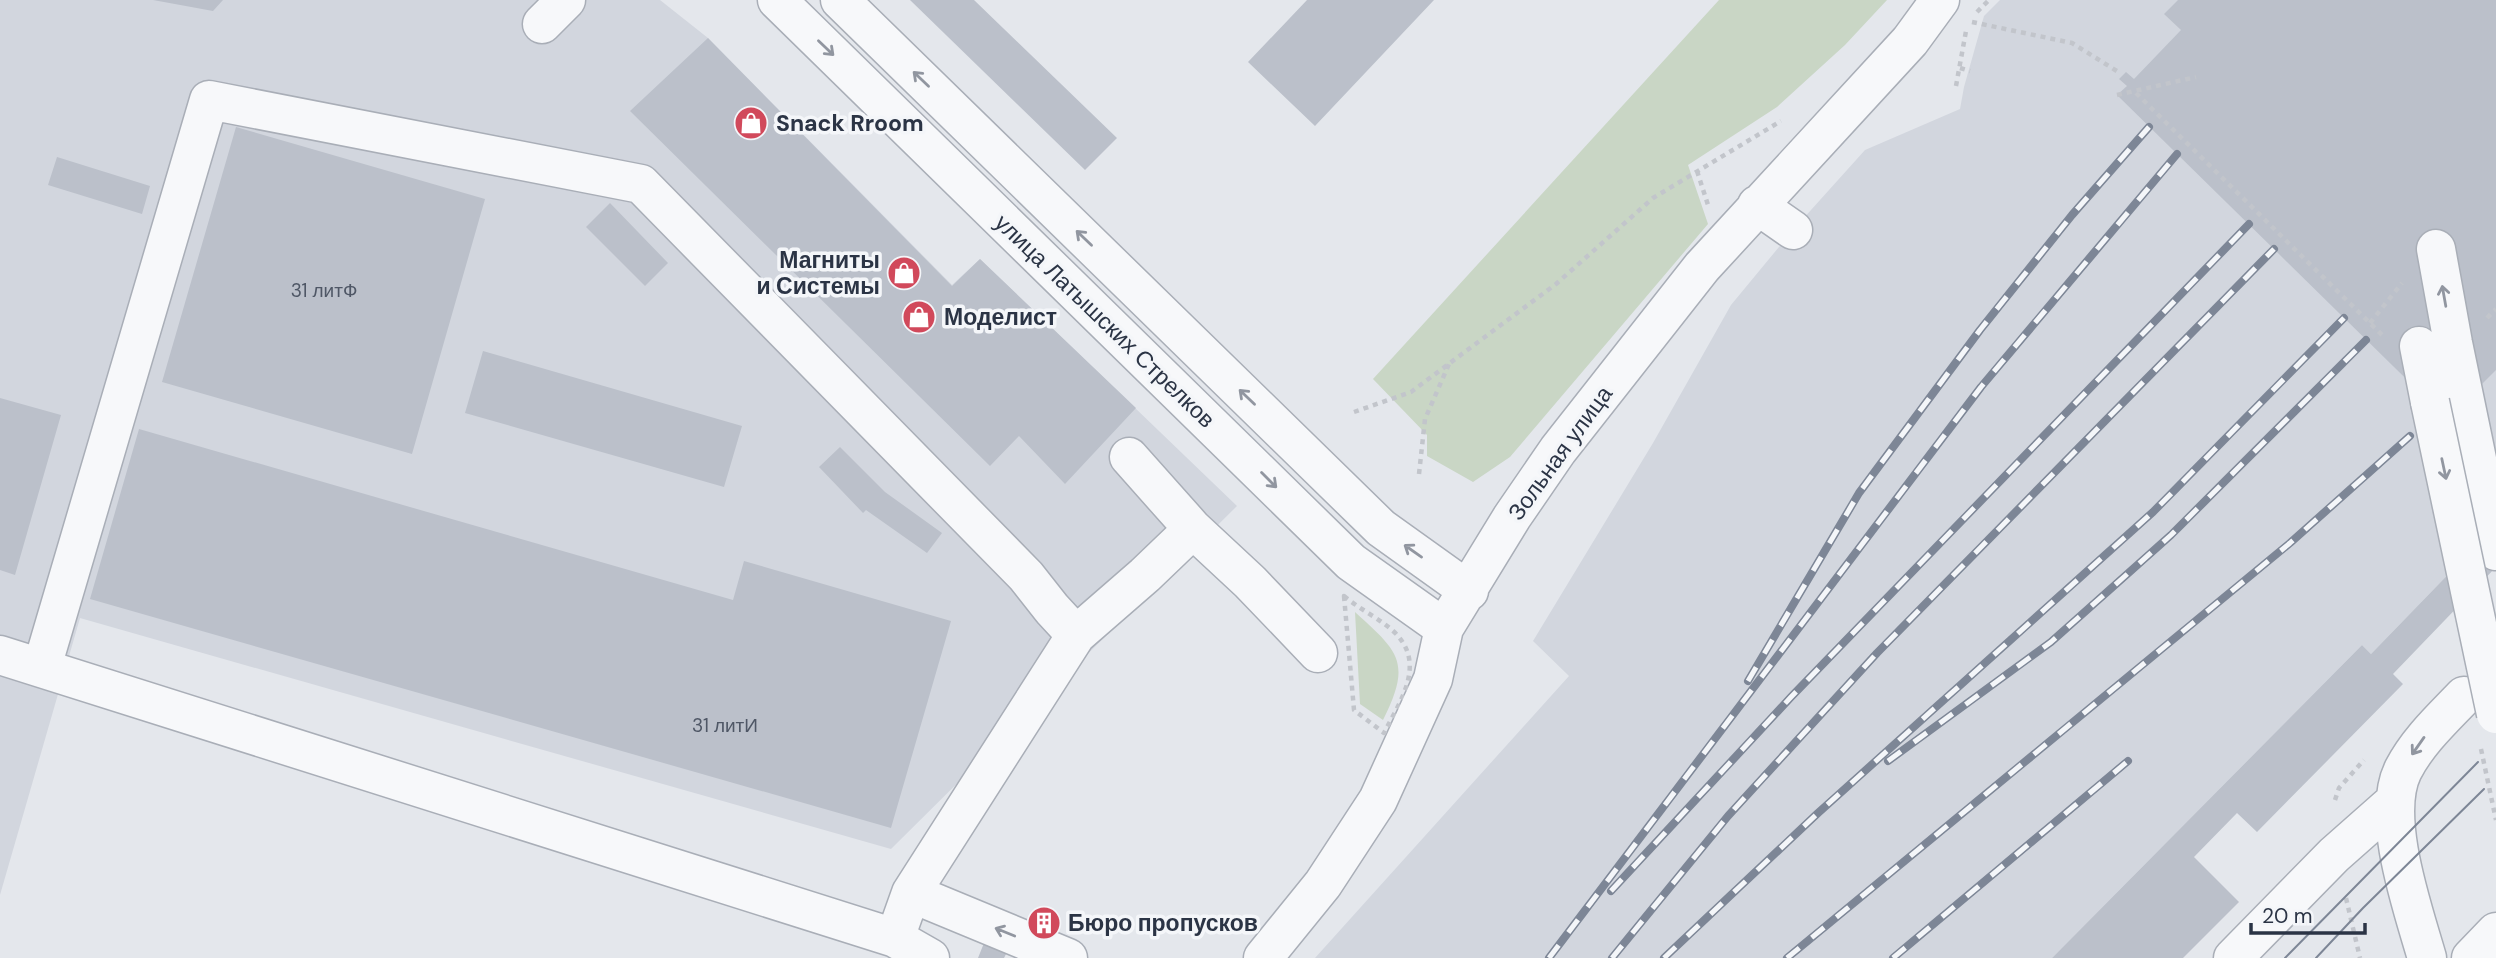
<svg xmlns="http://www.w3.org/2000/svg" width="2496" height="958" font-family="'DM Sans',sans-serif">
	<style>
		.built { fill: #d2d6de }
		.green { fill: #c9d6c5 }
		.building { fill: #bbc0ca }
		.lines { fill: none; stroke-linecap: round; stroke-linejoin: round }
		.minor-casing { stroke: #a9aeb7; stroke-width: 41 }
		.path { stroke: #c2c5cb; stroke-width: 4.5; stroke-dasharray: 5 5; stroke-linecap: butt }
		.minor { stroke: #f7f8fa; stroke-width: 38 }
		.tram { stroke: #7d8696; stroke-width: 2 }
		.rail-casing { stroke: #7d8696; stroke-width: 8 }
		.rail { stroke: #f4f6f9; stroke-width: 5; stroke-dasharray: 16; stroke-linecap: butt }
		.minor-bridge-casing { stroke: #a9aeb7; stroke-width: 41; stroke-linecap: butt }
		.path-bridge { stroke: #c2c5cb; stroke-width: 4.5; stroke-dasharray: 5 5; stroke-linecap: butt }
		.minor-bridge { stroke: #f7f8fa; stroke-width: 38 }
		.oneway { stroke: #9196a0 }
		.labels { text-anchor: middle; stroke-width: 7; stroke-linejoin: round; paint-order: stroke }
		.number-label { font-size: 19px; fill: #4f5766 }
		.poi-label { font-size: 23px; font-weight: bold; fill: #2b3445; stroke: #f4f6f9; text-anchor: start }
		.street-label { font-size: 23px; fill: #2b3445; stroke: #f4f6f9 }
	</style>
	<rect width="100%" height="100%" fill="#e4e7ec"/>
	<path class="built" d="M 0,0 L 660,0 L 708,38 L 952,285 L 980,259 L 1237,506 L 891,849 L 80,618 L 0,895 Z
		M 2000,0 L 2496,0 L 2496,525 L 2371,654 L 2362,645 L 2052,958 L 1315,958 L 1569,676 L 1533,641 L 1653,443 L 1731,305 L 1793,230 L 1865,150 L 1960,109 L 1964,87 L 1984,16 Z"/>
	<path class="green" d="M 1719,0 L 1887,0 L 1845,45 L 1777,107 L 1688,165 L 1708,224 L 1510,457 L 1473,482 L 1427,456 L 1427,435 L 1373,379 Z
		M 1355,612 C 1399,652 1412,662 1383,720 L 1360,704 Z"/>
	<path class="building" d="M 153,0 L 223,0 L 213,11 Z
		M 910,0 L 974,0 L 1117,138 L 1085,170 Z
		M 1307,0 L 1434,0 L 1315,126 L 1248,62 Z
		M 2178,0 L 2496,0 L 2496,370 L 2447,419 L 2117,95 L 2127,86 L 2119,79 L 2126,72 L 2134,79 L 2181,30 L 2164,14 Z
		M 708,38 L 952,286 L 980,259 L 1136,408 L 1065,484 L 1019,436 L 990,466 L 630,111 Z
		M 236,127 L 485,199 L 412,454 L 162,382 Z
		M 57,157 L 150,186 L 142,214 L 48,185 Z
		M 610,203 L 668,263 L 645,286 L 586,227 Z
		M 483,351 L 742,426 L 724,487 L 465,413 Z
		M 0,398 L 61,415 L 15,575 L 0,570 Z
		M 139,429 L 733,600 L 744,561 L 951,621 L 891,828 L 90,599 Z
		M 840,447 L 885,492 L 942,533 L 927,553 L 866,510 L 863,513 L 819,467 Z
		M 2496,525 L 2496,567 L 2393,674 L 2403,684 L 2257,832 L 2237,813 L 2194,857 L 2239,902 L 2183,958 L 2052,958 L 2362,645 L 2371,654 Z
		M 1043,907 L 1061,920 L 1045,939 L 1028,926 Z
		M 984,943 L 1007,952 L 1004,958 L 978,958 Z"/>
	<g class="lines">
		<defs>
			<path id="minor" d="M 777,0 L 1351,562 L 1444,628
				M 840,0 L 1381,528 L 1469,591
				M 542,24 L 566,0
				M 1757,205 L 1793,230
				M 2436,249 L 2453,343 L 2496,551
				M 2419,346 L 2430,402
				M 1129,457 L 1193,529 L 1250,582 L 1318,653
				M 1076,635 L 1145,575 L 1193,529
				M 0,655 L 895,938 L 911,893 L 1076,635 L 1052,609 L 1026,576 L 641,184 L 209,100 L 42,667
				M 911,893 L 1068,958
				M 895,938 L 930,958
				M 1263,958 L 1323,884 L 1378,800 L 1433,679 L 1444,628 L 1512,517 L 1558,450 L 1702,267 L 1910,41 L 1940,0
				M 2233,958 L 2334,855 L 2394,802
				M 2427,958 C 2413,909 2380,817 2403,770 C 2418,741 2442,719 2464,696
				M 2471,958 L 2496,932"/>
		</defs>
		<use href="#minor" class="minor-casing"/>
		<path class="path" d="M 1977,12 L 1989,0
			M 1972,22 L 2072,43 L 2120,73
			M 1960,68 L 1970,71
			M 1956,86 L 1966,31
			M 2136,93 L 2382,335
			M 2117,95 L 2196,77
			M 1697,171 L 1708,205
			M 2487,318 L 2496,309
			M 2370,323 L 2402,283
			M 1354,412 L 1411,392 L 1556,284 L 1653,198 L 1781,121
			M 1419,474 L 1425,419 L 1449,364
			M 1344,596 C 1359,609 1386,622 1398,636 C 1425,667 1399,703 1384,733 L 1354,710 Z
			M 2335,800 L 2339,788 L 2364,760
			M 2346,898 L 2360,958"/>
		<use href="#minor" class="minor"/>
		<path class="tram" d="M 2285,958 L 2478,762
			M 2316,958 L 2363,908 L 2484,789"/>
		<defs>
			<path id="rail" d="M 1748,681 L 1859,493 L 1980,330 L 2072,215 L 2149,127
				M 1888,761 L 2051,642 L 2171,535 L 2366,340
				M 1611,891 L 1791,697 L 2249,224
				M 1549,958 L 1981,387 L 2177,154
				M 1612,958 L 1728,816 L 1877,653 L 2274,249
				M 1664,958 L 1818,813 L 2153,512 L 2344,318
				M 1787,958 L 2290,543 L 2410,436
				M 1893,958 L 2128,761"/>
		</defs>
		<use href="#rail" class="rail-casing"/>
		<use href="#rail" class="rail"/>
		<defs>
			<path id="minor-bridge" d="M 2430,402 L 2496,714"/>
		</defs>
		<use href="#minor-bridge" class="minor-bridge-casing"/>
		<path class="path-bridge" d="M 2481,749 L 2496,820"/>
		<use href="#minor-bridge" class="minor-bridge"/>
	</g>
	<defs><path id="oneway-shaft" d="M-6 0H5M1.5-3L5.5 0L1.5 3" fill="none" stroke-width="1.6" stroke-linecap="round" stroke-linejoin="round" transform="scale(1.75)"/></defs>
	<g class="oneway">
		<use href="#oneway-shaft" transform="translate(826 48) rotate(44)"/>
		<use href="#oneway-shaft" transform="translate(921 79) rotate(-136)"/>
		<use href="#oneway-shaft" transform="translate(1084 238) rotate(-136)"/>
		<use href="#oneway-shaft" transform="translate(2444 296) rotate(-100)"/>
		<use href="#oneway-shaft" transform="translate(1247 397) rotate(-136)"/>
		<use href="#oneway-shaft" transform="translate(2444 469) rotate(78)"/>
		<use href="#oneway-shaft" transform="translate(1269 480) rotate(45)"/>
		<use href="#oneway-shaft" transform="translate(1413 551) rotate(-145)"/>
		<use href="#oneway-shaft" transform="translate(2418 746) rotate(125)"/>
		<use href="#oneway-shaft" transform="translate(1005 932) rotate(-158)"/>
	</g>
	<defs>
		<symbol id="shop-disc" viewBox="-11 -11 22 22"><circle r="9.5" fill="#d1495b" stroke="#f4f6f9"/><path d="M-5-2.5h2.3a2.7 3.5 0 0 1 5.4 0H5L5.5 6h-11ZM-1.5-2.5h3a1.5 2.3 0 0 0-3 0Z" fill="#fff"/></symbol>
		<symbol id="building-disc" viewBox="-11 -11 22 22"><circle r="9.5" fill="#d1495b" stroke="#f4f6f9"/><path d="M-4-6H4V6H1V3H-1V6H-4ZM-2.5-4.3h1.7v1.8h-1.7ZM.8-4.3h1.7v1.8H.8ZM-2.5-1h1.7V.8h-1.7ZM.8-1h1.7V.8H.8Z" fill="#fff"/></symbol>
	</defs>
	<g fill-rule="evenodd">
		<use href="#shop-disc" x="732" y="104" width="38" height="38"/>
		<use href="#shop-disc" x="885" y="254" width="38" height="38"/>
		<use href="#shop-disc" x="900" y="298" width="38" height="38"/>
		<use href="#building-disc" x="1025" y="904" width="38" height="38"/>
	</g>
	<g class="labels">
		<g class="number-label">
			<text x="324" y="297">31 литФ</text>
			<text x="725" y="732">31 литИ</text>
		</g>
		<g class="poi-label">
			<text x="776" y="131">Snack Rroom</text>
			<text x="880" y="268" text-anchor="end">Магниты<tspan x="880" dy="26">и Системы</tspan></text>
			<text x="944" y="325">Моделист</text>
			<text x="1068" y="931">Бюро пропусков</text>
		</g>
		<g class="street-label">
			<text transform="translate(1105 321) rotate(44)" y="8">улица Латышских Стрелков</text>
			<text transform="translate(1560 453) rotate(-54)" y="8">Зольная улица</text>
		</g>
	</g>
	<path d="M2251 923v10h114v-10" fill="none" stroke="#2b3445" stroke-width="3.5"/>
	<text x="2262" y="923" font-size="21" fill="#2b3445" stroke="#f4f6f9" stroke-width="5" paint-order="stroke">20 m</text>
</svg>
